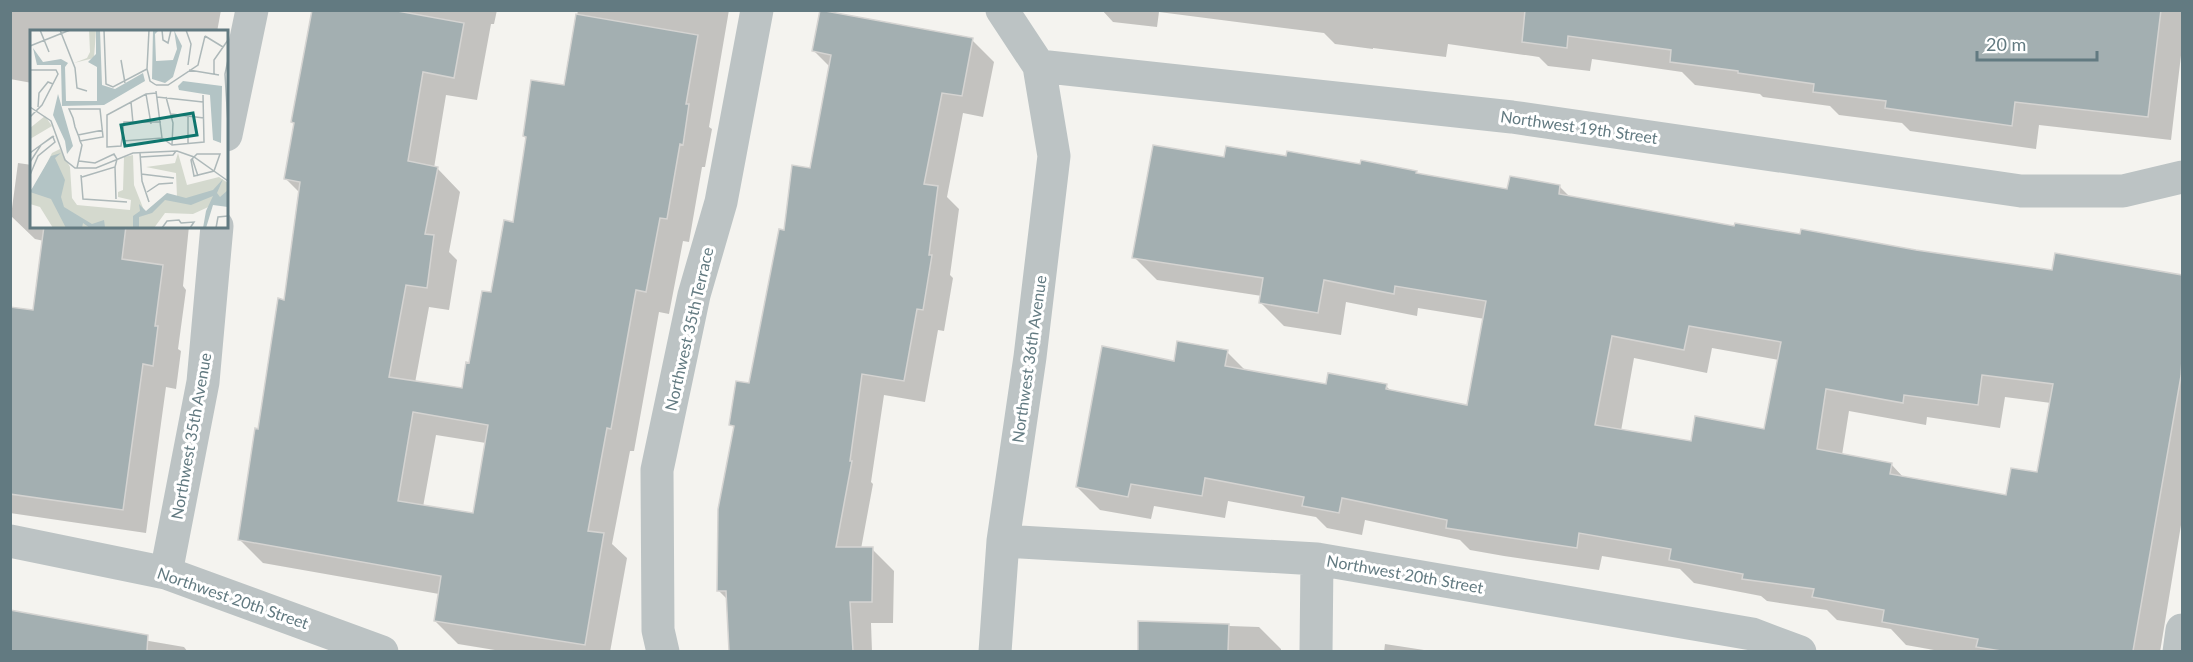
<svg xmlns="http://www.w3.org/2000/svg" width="2193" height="662" font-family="Lato,sans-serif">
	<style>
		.shadow { fill: #0003; fill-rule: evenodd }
		.building { fill: #a3afb1; stroke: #d5d4d2; stroke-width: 1.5; fill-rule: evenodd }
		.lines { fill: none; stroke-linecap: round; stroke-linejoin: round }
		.street { stroke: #bcc3c4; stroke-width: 33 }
		.labels { text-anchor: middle; stroke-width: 6; stroke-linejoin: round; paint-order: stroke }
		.street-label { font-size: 16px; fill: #627a81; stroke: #fff }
		.inset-road { fill: none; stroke: #adb8b9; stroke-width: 1.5 }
		.view { fill: #0f766e; fill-opacity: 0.15; stroke: #0f766e; stroke-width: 3 }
		.inset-edge { fill: none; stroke: #627a81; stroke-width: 3 }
	</style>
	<rect width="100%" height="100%" fill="#f4f3ef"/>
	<path class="shadow" d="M 10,10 L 221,10 L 217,32 L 32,32 L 32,83 L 10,79 Z
		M 313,10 L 497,10 L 494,24 L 491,24 L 477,100 L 446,95 L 434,168 L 437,168 L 460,192 L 449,252 L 457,260 L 449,310 L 429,307 L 415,383 L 463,390 L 514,224 L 527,139 L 524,136 L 565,87 L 578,10 L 729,10 L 709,127 L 712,129 L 705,167 L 702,167 L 689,242 L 683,241 L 669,314 L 659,312 L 634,451 L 630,451 L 612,544 L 627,558 L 610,652 L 507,652 L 458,644 L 435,621 L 439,594 L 263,563 L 240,540 L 285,301 L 300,193 L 285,178 ZM 436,435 L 486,443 L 474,515 L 423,507 Z
		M 1102,10 L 2182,10 L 2182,47 L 2171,140 L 2039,125 L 2036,149 L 1910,131 L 1902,123 L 1839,115 L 1830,106 L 1763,97 L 1760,94 L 1695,85 L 1682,72 L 1592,59 L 1590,71 L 1548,66 L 1539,57 L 1448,44 L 1446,57 L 1373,48 L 1373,49 L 1335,44 L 1324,33 L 1159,12 L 1157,27 L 1113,22 Z
		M 972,40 L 994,62 L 983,117 L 963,113 L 947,197 L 959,209 L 950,275 L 953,278 L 944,331 L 938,330 L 925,402 L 884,395 L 871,482 L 873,484 L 861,549 L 872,549 L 894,571 L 893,623 L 871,623 L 872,652 L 731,652 L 728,600 L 719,591 L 735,428 L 731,424 L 751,385 L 785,232 L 811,170 L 830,67 L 814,51 Z
		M 1225,159 L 1361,166 L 1416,173 L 1419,175 L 1509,191 L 1560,187 L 1570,197 L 1736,228 L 2053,271 L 2056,255 L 2182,276 L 2182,519 L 2160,652 L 1945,652 L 1906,645 L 1891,629 L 1837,620 L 1827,610 L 1767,601 L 1761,596 L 1694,583 L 1680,569 L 1602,556 L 1599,570 L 1504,556 L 1470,550 L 1460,540 L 1365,520 L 1362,535 L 1327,528 L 1316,517 L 1228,501 L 1225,518 L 1154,506 L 1151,519 L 1100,510 L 1077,487 L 1175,362 L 1227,352 L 1247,372 L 1327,386 L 1386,386 L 1392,392 L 1468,407 L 1485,319 L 1418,308 L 1417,316 L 1346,302 L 1341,335 L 1284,326 L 1260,302 L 1262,296 L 1157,280 L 1134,257 ZM 1712,348 L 1779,360 L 1766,431 L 1692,443 L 1621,431 L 1634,358 L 1707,373 ZM 2005,397 L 2051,403 L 2038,474 L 2007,497 L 1904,478 L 1891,464 L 1842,455 L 1849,411 L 1926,425 L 1927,417 L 2000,428 Z
		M 18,163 L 32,165 L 32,226 L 189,226 L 183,286 L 186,290 L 178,349 L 181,351 L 176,389 L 166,387 L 146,533 L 10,513 L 10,308 L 34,312 L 44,241 L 35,239 L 11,216 Z
		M 10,611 L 108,634 L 184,647 L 188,652 L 10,652 Z
		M 1140,623 L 1259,627 L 1281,649 L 1281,652 L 1139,652 Z
		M 1385,644 L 1437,652 L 1384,652 Z"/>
	<path class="building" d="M 312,10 L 392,10 L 464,23 L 454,78 L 423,72 L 408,161 L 438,167 L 425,234 L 434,235 L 427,288 L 406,285 L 389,377 L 462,388 L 466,362 L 469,363 L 482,291 L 491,292 L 504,220 L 513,222 L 526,137 L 523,136 L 531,80 L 564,85 L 576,14 L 698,35 L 686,104 L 689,104 L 683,145 L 680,144 L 667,219 L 660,218 L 646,292 L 636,290 L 611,429 L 607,428 L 588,531 L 604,533 L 585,645 L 434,621 L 441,576 L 238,540 L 255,428 L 258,429 L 278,298 L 284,300 L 300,182 L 284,179 L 294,123 L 291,122 ZM 413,412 L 488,425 L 473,513 L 398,501 Z
		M 820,10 L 973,38 L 962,96 L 942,93 L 924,184 L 938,186 L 929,255 L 932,255 L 923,310 L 917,309 L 904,381 L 862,374 L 850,461 L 852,461 L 836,547 L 873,547 L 872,602 L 850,602 L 853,651 L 729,651 L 726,591 L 717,591 L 718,509 L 734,426 L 729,425 L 736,381 L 749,383 L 779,229 L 784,230 L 792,165 L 810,168 L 831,55 L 812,51 Z
		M 1525,10 L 2161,10 L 2148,117 L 2015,102 L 2012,126 L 1885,108 L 1886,101 L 1813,92 L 1814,84 L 1738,73 L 1738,71 L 1670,62 L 1671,50 L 1568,36 L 1567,48 L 1522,42 Z
		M 1153,145 L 1224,157 L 1226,146 L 1286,156 L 1287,151 L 1360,164 L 1361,160 L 1417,171 L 1416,173 L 1507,189 L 1510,176 L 1560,185 L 1559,194 L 1734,226 L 1735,223 L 1800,234 L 1801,229 L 1916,250 L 2052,270 L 2055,253 L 2182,275 L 2182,359 L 2181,376 L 2133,651 L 2001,651 L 1976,647 L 1978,639 L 1882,622 L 1884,610 L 1812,597 L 1814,589 L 1742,579 L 1743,574 L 1669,560 L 1671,549 L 1579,533 L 1577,548 L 1479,533 L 1446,528 L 1447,520 L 1342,498 L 1339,513 L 1302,506 L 1304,497 L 1205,478 L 1202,496 L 1131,484 L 1128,497 L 1076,487 L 1102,346 L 1174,361 L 1177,341 L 1228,350 L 1225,366 L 1326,384 L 1328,373 L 1387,384 L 1386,389 L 1467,405 L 1486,301 L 1395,286 L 1394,294 L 1324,280 L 1318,313 L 1259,303 L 1263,278 L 1132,258 ZM 1689,326 L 1781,342 L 1764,429 L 1695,416 L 1691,441 L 1595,425 L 1612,336 L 1684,350 ZM 1982,375 L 2053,384 L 2037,472 L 2011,468 L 2006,495 L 1890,474 L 1892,463 L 1817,449 L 1826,389 L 1903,403 L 1904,395 L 1978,405 Z
		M 44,226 L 126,226 L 122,259 L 163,265 L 155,326 L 158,326 L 153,366 L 143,364 L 123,510 L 10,494 L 10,307 L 33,310 Z
		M 10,610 L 148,635 L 147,651 L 10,651 Z
		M 1138,621 L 1229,624 L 1228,651 L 1138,651 Z"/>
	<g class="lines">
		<path class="street" d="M 1039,66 L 1512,117 L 2021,191 L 2123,191 L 2182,177
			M 226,135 L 252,10
			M 10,541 L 166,573 L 382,652
			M 1003,541 L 1317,559 L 1752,634 L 1800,652
			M 166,573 L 203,382 L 217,226
			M 663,652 L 658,630 L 657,470 L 694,295 L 721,202 L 757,10
			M 995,652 L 1003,541 L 1030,357 L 1054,156 L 1039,66 L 1002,10
			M 1316,652 L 1317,559
			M 2179,652 L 2182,630"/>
	</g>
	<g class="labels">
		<g class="street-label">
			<text transform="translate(1579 127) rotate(8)" y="6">Northwest 19th Street</text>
			<text transform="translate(689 329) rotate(-77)" y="6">Northwest 35th Terrace</text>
			<text transform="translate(1029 359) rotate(-82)" y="6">Northwest 36th Avenue</text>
			<text transform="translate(191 436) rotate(-80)" y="6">Northwest 35th Avenue</text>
			<text transform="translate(1405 574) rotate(10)" y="6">Northwest 20th Street</text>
			<text transform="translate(233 598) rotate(19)" y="6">Northwest 20th Street</text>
		</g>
	</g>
	<g transform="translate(30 30)">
		<rect width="198" height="198" fill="#f4f3ef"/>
		<path d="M 59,0 L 66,0 L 64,28 L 44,33 L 57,28 L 60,22 ZM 15,86 L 22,96 L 0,109 L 0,98 ZM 30,119 L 40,137 L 42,168 L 47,175 L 100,180 L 101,170 L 88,167 L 88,162 L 93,160 L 94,127 L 103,125 L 104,155 L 115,183 L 134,167 L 147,167 L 146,143 L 116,137 L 145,133 L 148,123 L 157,155 L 189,147 L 198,153 L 198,175 L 187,173 L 163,184 L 135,183 L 124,198 L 23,198 L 10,177 L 0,174 L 0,159 L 4,159 L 22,123 Z" fill="#d4d9ce"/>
		<path d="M 66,0 L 70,0 L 72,55 L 85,59 L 113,43 L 115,51 L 74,75 L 32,76 L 31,35 L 7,35 L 3,18 L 13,32 L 31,29 L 38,33 L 35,37 L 36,71 L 67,71 L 67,37 L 58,32 L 66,24 ZM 123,0 L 129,0 L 125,4 L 126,31 L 143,30 L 147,19 L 144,0 L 152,16 L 143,47 L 135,53 L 122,49 ZM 153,51 L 192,56 L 191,113 L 183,110 L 180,65 L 149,60 L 148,56 ZM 28,64 L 43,116 L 37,124 L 35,111 L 23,85 ZM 31,123 L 25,128 L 35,150 L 31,167 L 34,177 L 62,194 L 74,190 L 75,197 L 85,198 L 60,198 L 53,193 L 52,198 L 36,198 L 21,169 L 0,162 L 21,126 ZM 193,149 L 187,163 L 190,167 L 198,160 L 198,177 L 183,175 L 176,198 L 173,198 L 176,181 L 183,166 L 161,175 L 135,170 L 122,183 L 109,187 L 109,198 L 103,198 L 103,186 L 110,181 L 109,174 L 116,181 L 137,163 L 156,168 L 183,160 Z" fill="#b3c4c5"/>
		<path class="inset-road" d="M 10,0 L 19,22M 30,0 L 45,38 L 47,58 L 57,61M 74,0 L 76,54 L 83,57 L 117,39M 119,0 L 117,39 L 120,51 L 126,55M 132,0 L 133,10 L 138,13 L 141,0M 156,0 L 161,14 L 158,35M 175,6 L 193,17M 0,16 L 40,0M 91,30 L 95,53M 198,30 L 195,44 L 198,93M 0,40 L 26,40 L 28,44 L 12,75 L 0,87M 159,40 L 189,45M 184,45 L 184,30 L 198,10M 126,55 L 138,55 L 168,35 L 175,6M 126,61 L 132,108M 126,63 L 116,64 L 77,85 L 77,117 L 91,116 L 94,92 L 131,92M 116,64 L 121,94M 127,67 L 173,72M 136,67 L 143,93 L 142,115M 101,72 L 103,93M 0,77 L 21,91 L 35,130 L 45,138 L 66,138 L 103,123 L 147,121 L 164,127 L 198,151M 8,77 L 9,63 L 18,52 L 23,54M 141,84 L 174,88M 48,105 L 73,100M 93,111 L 132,108 L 142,115 L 174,112 L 173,65M 158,114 L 158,87M 0,123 L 23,106M 110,123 L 112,151 L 119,172M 167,124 L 190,124 L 184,141 L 164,146 L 161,130 ZM 111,127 L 143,125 L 146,121M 162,128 L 168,146M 49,131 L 65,133 L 84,124 L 87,129 L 85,137 L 52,147M 0,132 L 11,115 L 24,106M 85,137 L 86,169M 47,138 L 52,115 L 50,111 L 49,107 L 45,97 L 43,88 L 39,79 L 70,79 L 73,107 L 50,111M 111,144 L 144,148M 0,145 L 8,126 L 25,112 L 23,107M 51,145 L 53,169 L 97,172M 117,162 L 129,154 L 143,153M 151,193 L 164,192 L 160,198M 132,198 L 137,191 L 149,190 L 151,193M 186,198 L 188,187 L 198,186"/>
		<path class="view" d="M 163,83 L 167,105 L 95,116 L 91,95 Z"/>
		<rect width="198" height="198" class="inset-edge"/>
	</g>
	<rect width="2193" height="662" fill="none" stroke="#627a81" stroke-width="24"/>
	<path d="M1977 51v9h120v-9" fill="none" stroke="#627a81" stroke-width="3"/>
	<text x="1986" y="51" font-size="18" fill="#627a81" stroke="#ffffff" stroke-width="4.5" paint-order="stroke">20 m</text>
</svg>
